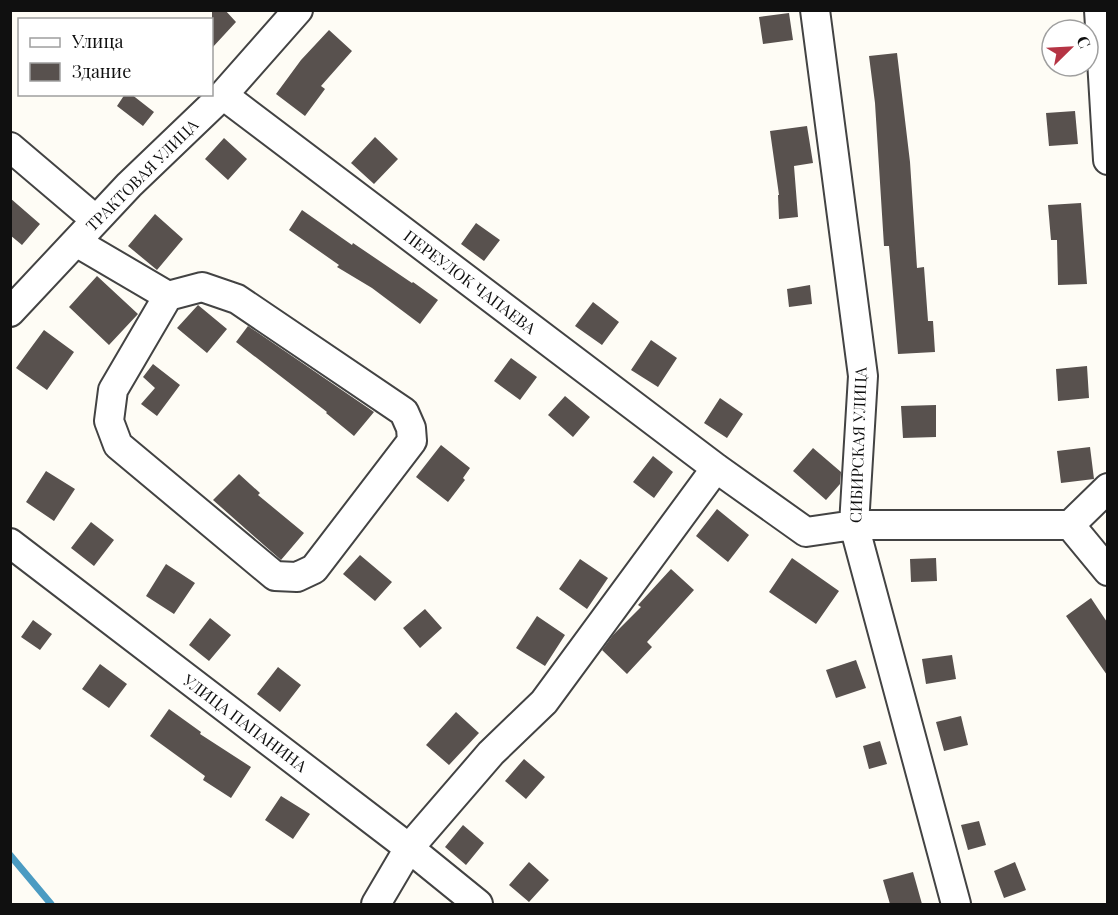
<svg xmlns="http://www.w3.org/2000/svg" width="1118" height="915" font-family="'Playfair Display',serif">
	<style>
		.lines { fill: none; stroke-linecap: round; stroke-linejoin: round }
		.stream { stroke: #4b9bc2; stroke-width: 7 }
		.building { fill: #58514e }
		.minor-casing { stroke: #434343; stroke-width: 32 }
		.minor { stroke: #fff; stroke-width: 28 }
		.labels { text-anchor: middle; stroke-width: 6; stroke-linejoin: round; paint-order: stroke }
		.street-label { font-size: 16px; fill: #101010; stroke: #fff }
	</style>
	<rect width="100%" height="100%" fill="#fefcf5"/>
	<g class="lines">
		<path class="stream" d="M 10,855 L 51,904"/>
	</g>
	<path class="building" d="M 212,10 L 225,10 L 236,22 L 212,48 Z
		M 789,13 L 793,40 L 763,44 L 759,17 Z
		M 329,30 L 352,51 L 321,86 L 325,89 L 305,116 L 276,94 L 301,60 Z
		M 897,53 L 910,162 L 917,268 L 924,267 L 928,321 L 933,321 L 935,352 L 898,354 L 889,246 L 884,246 L 875,103 L 869,56 Z
		M 125,94 L 131,94 L 154,112 L 143,126 L 117,106 Z
		M 1075,111 L 1078,144 L 1049,146 L 1046,113 Z
		M 807,126 L 813,163 L 794,166 L 798,217 L 779,219 L 778,195 L 779,195 L 770,131 Z
		M 375,137 L 398,159 L 374,184 L 351,163 Z
		M 224,138 L 247,159 L 228,180 L 205,159 Z
		M 10,198 L 40,224 L 22,245 L 10,235 Z
		M 1081,203 L 1087,284 L 1058,285 L 1057,240 L 1051,240 L 1048,205 Z
		M 302,210 L 352,245 L 353,243 L 412,283 L 413,282 L 438,300 L 420,324 L 372,288 L 337,267 L 339,265 L 289,230 Z
		M 155,214 L 183,239 L 157,270 L 128,246 Z
		M 476,223 L 500,240 L 484,261 L 461,244 Z
		M 97,276 L 138,314 L 109,345 L 69,307 Z
		M 810,285 L 812,304 L 789,307 L 787,289 Z
		M 593,302 L 619,322 L 602,345 L 575,326 Z
		M 198,305 L 227,329 L 207,353 L 177,328 Z
		M 248,326 L 374,412 L 354,436 L 326,413 L 327,412 L 236,342 Z
		M 44,330 L 74,352 L 47,390 L 16,368 Z
		M 651,340 L 677,358 L 658,387 L 631,370 Z
		M 511,358 L 537,377 L 520,400 L 494,381 Z
		M 153,364 L 180,385 L 157,416 L 141,404 L 155,388 L 143,377 Z
		M 1087,366 L 1089,398 L 1058,401 L 1056,369 Z
		M 565,396 L 590,417 L 573,437 L 548,415 Z
		M 720,398 L 743,414 L 727,438 L 704,423 Z
		M 936,405 L 936,437 L 903,438 L 901,406 Z
		M 441,445 L 470,468 L 463,478 L 465,480 L 448,502 L 416,477 Z
		M 1090,447 L 1094,479 L 1061,483 L 1057,451 Z
		M 813,448 L 841,472 L 840,484 L 826,500 L 793,471 Z
		M 653,456 L 673,472 L 654,498 L 633,482 Z
		M 46,471 L 75,489 L 54,521 L 26,502 Z
		M 239,474 L 260,493 L 258,495 L 304,533 L 281,560 L 213,500 Z
		M 717,509 L 749,535 L 728,562 L 696,536 Z
		M 91,522 L 114,540 L 94,566 L 71,548 Z
		M 360,555 L 392,582 L 375,601 L 343,574 Z
		M 792,558 L 839,591 L 816,624 L 769,592 Z
		M 936,558 L 937,581 L 911,582 L 910,559 Z
		M 580,559 L 608,578 L 587,609 L 559,589 Z
		M 166,564 L 195,583 L 174,614 L 146,596 Z
		M 671,569 L 694,590 L 647,642 L 652,647 L 627,674 L 602,650 L 613,635 L 641,607 L 638,605 Z
		M 1091,598 L 1107,622 L 1107,675 L 1066,616 Z
		M 425,609 L 442,628 L 420,648 L 403,628 Z
		M 537,616 L 565,635 L 545,666 L 516,648 Z
		M 210,618 L 231,635 L 209,661 L 189,645 Z
		M 33,620 L 52,634 L 40,650 L 21,637 Z
		M 952,655 L 956,679 L 926,684 L 922,659 Z
		M 856,660 L 866,688 L 836,698 L 826,670 Z
		M 100,664 L 127,684 L 109,708 L 82,689 Z
		M 278,667 L 301,685 L 280,712 L 257,694 Z
		M 169,709 L 201,732 L 200,734 L 251,767 L 231,798 L 203,780 L 205,776 L 150,736 Z
		M 456,712 L 479,733 L 449,765 L 426,745 Z
		M 961,716 L 968,745 L 944,751 L 936,722 Z
		M 880,741 L 887,764 L 869,769 L 863,746 Z
		M 524,759 L 545,777 L 526,799 L 505,781 Z
		M 281,796 L 310,814 L 293,839 L 265,820 Z
		M 979,821 L 986,845 L 968,850 L 961,825 Z
		M 463,825 L 484,843 L 466,865 L 445,847 Z
		M 529,862 L 549,880 L 529,902 L 509,885 Z
		M 1015,862 L 1026,890 L 1004,898 L 994,871 Z
		M 913,872 L 922,904 L 890,904 L 883,880 Z"/>
	<g class="lines">
		<defs>
			<path id="minor" d="M 815,10 L 863,376 L 854,525 L 956,904
				M 1099,10 L 1108,160
				M 223,95 L 716,468 L 806,532 L 854,525 L 1070,525 L 1108,488
				M 10,147 L 96,220
				M 76,242 L 168,296
				M 202,287 L 237,299 L 404,412 L 411,428 L 412,441 L 314,569 L 297,577 L 275,576 L 118,445 L 109,421 L 113,390 L 168,296 Z
				M 10,312 L 129,185 L 223,95 L 298,10
				M 1070,525 L 1108,571
				M 10,543 L 409,848 L 478,904
				M 376,904 L 409,848 L 491,753 L 544,702 L 716,468"/>
		</defs>
		<use href="#minor" class="minor-casing"/>
		<use href="#minor" class="minor"/>
	</g>
	<g class="labels">
		<g class="street-label">
			<text transform="translate(142 175) rotate(-45)" y="6">ТРАКТОВАЯ УЛИЦА</text>
			<text transform="translate(470 282) rotate(37)" y="6">ПЕРЕУЛОК ЧАПАЕВА</text>
			<text transform="translate(858 445) rotate(-88)" y="6">СИБИРСКАЯ УЛИЦА</text>
			<text transform="translate(245 723) rotate(37)" y="6">УЛИЦА ПАПАНИНА</text>
		</g>
	</g>
	<rect width="1118" height="915" fill="none" stroke="#101010" stroke-width="24"/>
	<rect x="18" y="18" width="195" height="78" fill="#ffffff" stroke="#9f9f9f" stroke-width="1.5"/>
	<rect x="30" y="38" width="30" height="9" fill="#ffffff" stroke="#9f9f9f" stroke-width="1.5"/>
	<text x="72" y="48" font-size="18" fill="#101010">Улица</text>
	<rect x="30" y="63" width="30" height="18" fill="#58514e" stroke="#9f9f9f" stroke-width="1.5"/>
	<text x="72" y="78" font-size="18" fill="#101010">Здание</text>
	<g transform="translate(1070 48) rotate(66)"><circle r="28" fill="#ffffff" stroke="#9f9f9f" stroke-width="1.5"/>
	<path d="M0-4.5L10 22L0 15L-10 22Z" fill="#b53444"/>
	<text y="-9" font-size="16" font-weight="bold" text-anchor="middle" fill="#101010">С</text>
	</g>
</svg>
